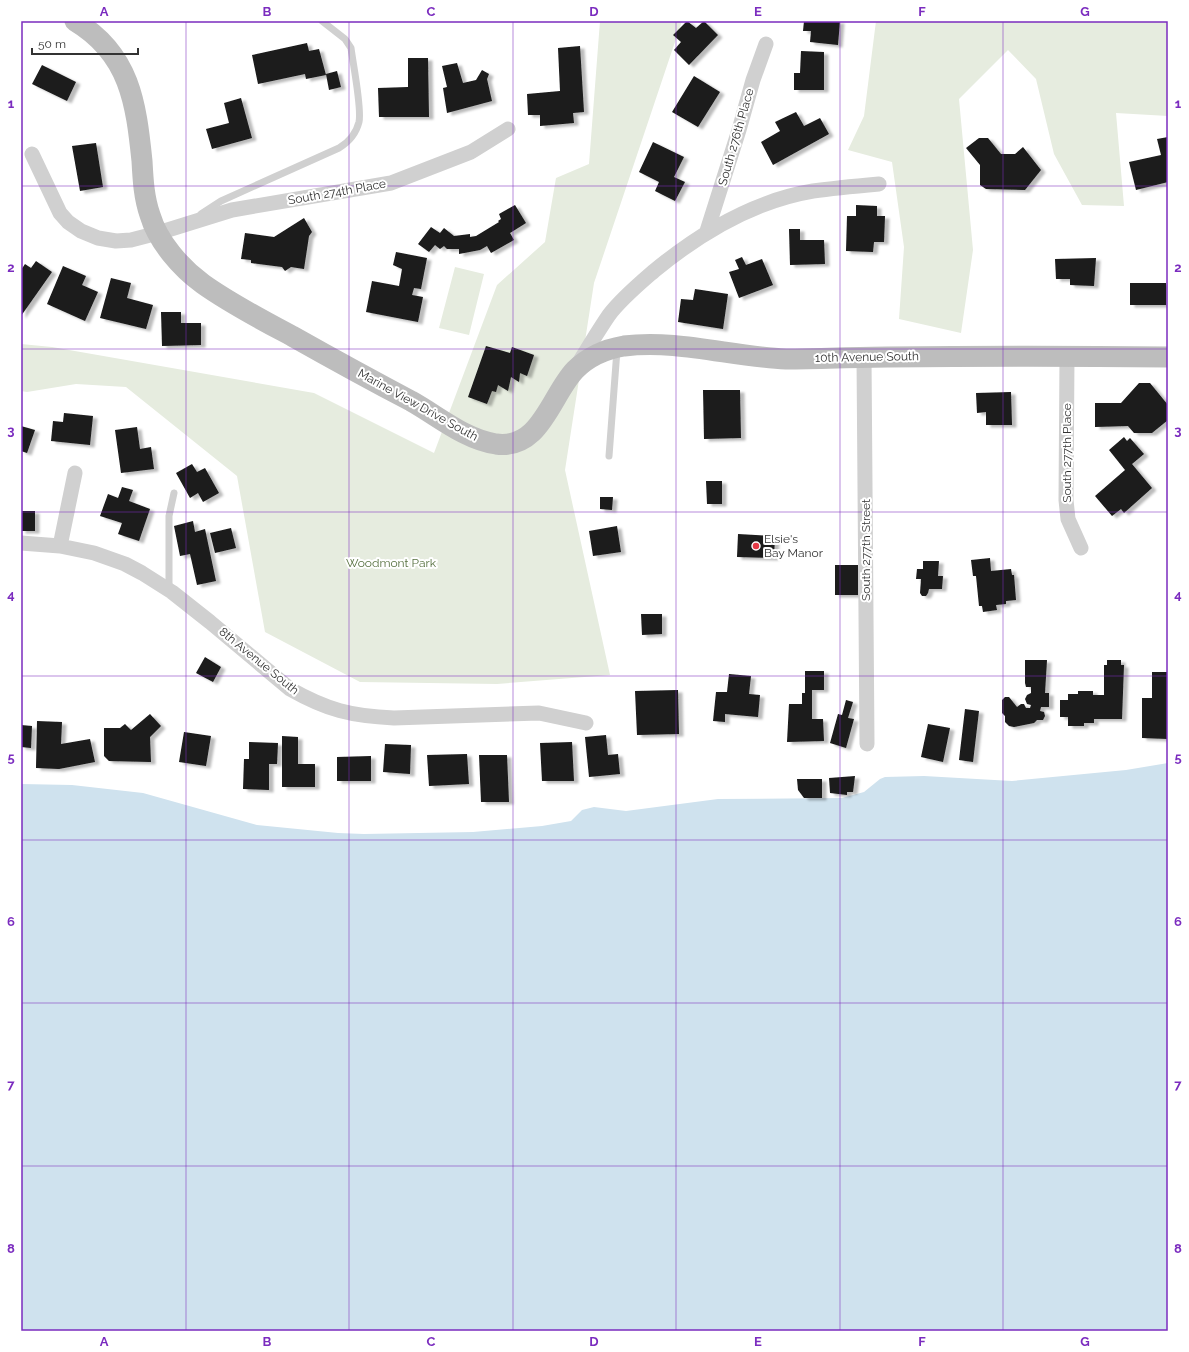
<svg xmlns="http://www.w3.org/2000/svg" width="1189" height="1352" font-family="Raleway,sans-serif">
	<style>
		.green { fill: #e6ecdf }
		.water { fill: #cfe2ee }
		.building { fill: #1a1a1a; filter: url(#shadow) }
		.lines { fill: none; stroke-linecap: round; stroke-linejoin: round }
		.lane { stroke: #d0d0d0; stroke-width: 7 }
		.street { stroke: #d0d0d0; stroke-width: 15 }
		.secondary { stroke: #bdbdbd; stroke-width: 21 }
		.grid { fill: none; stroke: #7b2cbf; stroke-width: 1; stroke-opacity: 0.55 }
		.poi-dot { fill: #e63946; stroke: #fff; stroke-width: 1.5 }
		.labels { text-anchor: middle; stroke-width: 4; stroke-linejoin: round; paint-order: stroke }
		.street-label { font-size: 12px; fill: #333; stroke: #fff }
		.poi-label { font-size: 12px; fill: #333; stroke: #fff; text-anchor: start }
		.park-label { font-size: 12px; fill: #56703f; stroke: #fff }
		.neatline { fill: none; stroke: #7b2cbf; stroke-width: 1.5 }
		.grid-label { font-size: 13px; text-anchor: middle; font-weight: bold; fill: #7b2cbf }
	</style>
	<defs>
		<filter id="shadow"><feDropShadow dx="4.5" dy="2.5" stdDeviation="1" flood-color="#0004"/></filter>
	</defs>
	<rect width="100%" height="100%" fill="#fff"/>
	<path class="green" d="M 600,21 L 682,21 L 594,283 L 565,470 L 610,675 L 497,684 L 360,682 L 265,632 L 237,476 L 126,387 L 76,384 L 27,392 L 21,391 L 21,344 L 52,347 L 314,393 L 434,453 L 497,285 L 545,242 L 556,178 L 589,164 Z
		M 876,21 L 1168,21 L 1168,116 L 1116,113 L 1124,206 L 1082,205 L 1054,154 L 1036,79 L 1008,50 L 959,99 L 973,250 L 961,333 L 899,319 L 904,247 L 892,162 L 848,150 L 864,116 Z
		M 455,267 L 484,274 L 469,335 L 439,328 Z"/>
	<path class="water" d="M 1168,763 L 1168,1331 L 21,1331 L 21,784 L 72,785 L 143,793 L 257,825 L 338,833 L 364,834 L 473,832 L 542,826 L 571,821 L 582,810 L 594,807 L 626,811 L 718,799 L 842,798 L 864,792 L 880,779 L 885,777 L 924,776 L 1012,781 L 1126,770 Z"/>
	<path class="building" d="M 687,21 L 696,28 L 704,21 L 718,35 L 689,65 L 674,50 L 681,42 L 673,35 Z
		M 804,21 L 840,21 L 838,45 L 810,42 L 811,31 L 803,31 Z
		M 307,43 L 309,51 L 319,49 L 326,75 L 306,79 L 305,74 L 258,84 L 252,55 Z
		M 580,46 L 584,112 L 573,113 L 574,123 L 540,126 L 540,115 L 528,115 L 527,94 L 560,91 L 558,48 Z
		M 801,51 L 824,52 L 824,90 L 794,90 L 794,73 L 800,73 Z
		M 408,58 L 428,58 L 429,117 L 379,117 L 378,88 L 408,87 Z
		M 457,63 L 463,83 L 476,80 L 482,70 L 489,74 L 487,79 L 492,101 L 447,113 L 443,88 L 447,87 L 442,66 Z
		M 42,65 L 76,82 L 67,101 L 32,84 Z
		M 337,71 L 341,87 L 329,90 L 326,74 Z
		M 694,76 L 720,92 L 698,127 L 672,112 Z
		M 241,98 L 252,138 L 212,149 L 206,129 L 229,123 L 224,103 Z
		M 796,112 L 804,126 L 820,118 L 829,134 L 773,165 L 761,142 L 780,131 L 775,122 Z
		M 1168,137 L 1168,182 L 1136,190 L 1129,162 L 1161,155 L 1157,139 Z
		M 979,138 L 988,138 L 1001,154 L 1015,154 L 1023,147 L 1041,170 L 1025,190 L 986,189 L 980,185 L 980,165 L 966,148 Z
		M 653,142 L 684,157 L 674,177 L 685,182 L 675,201 L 655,191 L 659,182 L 639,172 Z
		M 96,143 L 103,187 L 80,191 L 72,146 Z
		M 515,205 L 526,223 L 510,233 L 514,240 L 491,253 L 487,246 L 480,250 L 459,254 L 459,249 L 447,249 L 444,246 L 440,249 L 435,245 L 429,252 L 418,244 L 431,227 L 440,233 L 444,228 L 454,236 L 470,234 L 470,237 L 476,236 L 499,222 L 498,221 L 501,219 L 499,214 Z
		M 856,205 L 877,206 L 877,216 L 885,216 L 884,242 L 874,242 L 873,252 L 846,251 L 847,216 L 856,216 Z
		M 304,218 L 312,232 L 309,236 L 304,269 L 291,267 L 285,271 L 282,267 L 251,263 L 251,260 L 241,259 L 245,233 L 274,237 Z
		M 789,229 L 800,229 L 800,240 L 824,240 L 825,264 L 790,265 Z
		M 396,252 L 427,258 L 421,289 L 414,288 L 412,295 L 423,297 L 418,322 L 366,312 L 372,281 L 399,286 L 402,269 L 393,265 Z
		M 742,257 L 746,265 L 762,259 L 773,285 L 739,298 L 729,272 L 739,269 L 735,260 Z
		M 1096,258 L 1094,286 L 1070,285 L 1070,279 L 1056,279 L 1055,259 Z
		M 36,261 L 52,272 L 21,316 L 21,270 L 25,264 L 31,268 Z
		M 63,266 L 86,276 L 82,285 L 98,292 L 85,321 L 47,304 Z
		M 111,278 L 131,283 L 127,298 L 153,305 L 146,329 L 100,318 Z
		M 1130,283 L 1166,283 L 1166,305 L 1130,305 Z
		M 695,289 L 728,294 L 723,329 L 678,322 L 681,299 L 693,300 Z
		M 161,312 L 181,312 L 181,323 L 201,323 L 201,345 L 162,346 Z
		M 486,346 L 510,353 L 512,347 L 534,355 L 527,376 L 520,373 L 519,382 L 511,377 L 508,391 L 498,385 L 496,392 L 492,391 L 487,404 L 468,397 Z
		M 1139,383 L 1150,383 L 1168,405 L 1168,420 L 1152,433 L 1134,433 L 1128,426 L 1095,427 L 1095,403 L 1121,403 Z
		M 703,390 L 740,390 L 741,438 L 704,439 Z
		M 1011,392 L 1012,425 L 986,425 L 986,412 L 977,413 L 976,393 Z
		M 64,413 L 93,416 L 90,445 L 51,441 L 53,421 L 63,422 Z
		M 21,426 L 35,430 L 27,453 L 21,451 Z
		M 137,427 L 140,449 L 151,447 L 154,469 L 121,473 L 115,430 Z
		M 1124,437 L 1127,441 L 1130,438 L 1144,454 L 1132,464 L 1152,488 L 1124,513 L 1121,509 L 1112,516 L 1095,496 L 1125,470 L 1109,450 Z
		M 192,464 L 197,472 L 205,468 L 219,493 L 203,502 L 198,493 L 190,498 L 176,473 Z
		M 706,481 L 722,481 L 722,504 L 707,504 Z
		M 122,487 L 133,490 L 129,501 L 150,509 L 139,541 L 118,534 L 122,523 L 100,516 L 108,494 L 118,498 Z
		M 600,497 L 613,497 L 612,510 L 600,509 Z
		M 21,511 L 35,511 L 35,531 L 21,531 Z
		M 193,521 L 195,532 L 205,529 L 216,581 L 197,585 L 190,554 L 180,556 L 174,526 Z
		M 617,526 L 621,552 L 593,556 L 589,531 Z
		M 231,528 L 236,548 L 215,553 L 210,533 Z
		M 738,534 L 775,536 L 774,558 L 737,557 Z
		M 990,558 L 991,571 L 1011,569 L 1012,575 L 1014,575 L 1016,600 L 1006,601 L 1006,604 L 996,605 L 997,610 L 983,612 L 982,606 L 979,606 L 976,576 L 973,576 L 971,560 Z
		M 923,561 L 939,561 L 938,576 L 943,576 L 942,589 L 929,589 L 928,593 L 926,596 L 922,596 L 920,593 L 921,579 L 916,579 L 917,569 L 923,569 Z
		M 835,565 L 858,565 L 858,595 L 835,595 Z
		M 641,614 L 662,614 L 662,634 L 642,635 Z
		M 205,657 L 221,667 L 213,682 L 196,673 Z
		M 1025,660 L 1047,660 L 1045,693 L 1049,693 L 1049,707 L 1041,707 L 1040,711 L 1044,712 L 1045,716 L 1043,720 L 1037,720 L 1034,723 L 1014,727 L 1009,726 L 1005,722 L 1005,716 L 1002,713 L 1002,700 L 1005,697 L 1009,697 L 1017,707 L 1021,704 L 1024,704 L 1026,708 L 1030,708 L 1031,705 L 1027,704 L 1025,699 L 1027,695 L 1031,693 L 1031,687 L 1026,687 L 1025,683 Z
		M 1107,660 L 1121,660 L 1121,665 L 1124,665 L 1122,719 L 1094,719 L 1094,723 L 1084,723 L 1084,726 L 1068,726 L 1068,717 L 1060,717 L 1060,700 L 1068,700 L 1068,694 L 1078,694 L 1078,691 L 1093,691 L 1093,695 L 1104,695 L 1104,665 L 1107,665 Z
		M 805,671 L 824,671 L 824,690 L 812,690 L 812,719 L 823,719 L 824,741 L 787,742 L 789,704 L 802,704 L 802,693 L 805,693 Z
		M 1152,672 L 1168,672 L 1168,739 L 1142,738 L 1142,698 L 1152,698 Z
		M 729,674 L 751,676 L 749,694 L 760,695 L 758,717 L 725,714 L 725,722 L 713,721 L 716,692 L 727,692 Z
		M 678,690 L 679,734 L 637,735 L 635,691 Z
		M 846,700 L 853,702 L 848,718 L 854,719 L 846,748 L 830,743 L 838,714 L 842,715 Z
		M 965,709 L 979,711 L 973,762 L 959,760 Z
		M 150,714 L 161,726 L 150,737 L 151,762 L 109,761 L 104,756 L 104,728 L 120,728 L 125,724 L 131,730 Z
		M 37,721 L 62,722 L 61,744 L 90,739 L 95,762 L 59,769 L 36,768 Z
		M 928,724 L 950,728 L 943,762 L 921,757 Z
		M 21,725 L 32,726 L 31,748 L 21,747 Z
		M 184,732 L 211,736 L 206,766 L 179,762 Z
		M 606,735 L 608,755 L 618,754 L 620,774 L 589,777 L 585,737 Z
		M 282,736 L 298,737 L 298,764 L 315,764 L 315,787 L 282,787 Z
		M 249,742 L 278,743 L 277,764 L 269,764 L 269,790 L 243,789 L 244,759 L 249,759 Z
		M 572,742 L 574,781 L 542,781 L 540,743 Z
		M 385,744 L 411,745 L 410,774 L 383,772 Z
		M 467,754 L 469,784 L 429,786 L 427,755 Z
		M 479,755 L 507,755 L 509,802 L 481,802 Z
		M 371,756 L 371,781 L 337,781 L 337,757 Z
		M 855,776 L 853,792 L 847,792 L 847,795 L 830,793 L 829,778 Z
		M 797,779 L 822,779 L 822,798 L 804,798 L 798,790 Z"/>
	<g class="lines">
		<path class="lane" d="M 201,214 L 221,201 L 339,148 C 349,142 356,134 359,122 C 362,108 353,64 351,48 L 345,39 L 322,21
			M 609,456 L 617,350
			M 169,590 L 169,516 L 174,493"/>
		<path class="street" d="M 32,154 L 60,213 L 68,222 L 81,231 L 98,238 L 116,241 L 131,240 L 158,233 L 232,210 L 391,183 L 471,152 L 508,129
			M 707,231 L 739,130 L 753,80 L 766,44
			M 1067,356 L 1066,500 L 1068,519 L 1081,548
			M 864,357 L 867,744
			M 578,364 C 588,348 598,331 609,315 C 621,299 639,284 654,271 C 700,233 753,201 813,191 C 835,188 857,186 879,184
			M 21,543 L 60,546 L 94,553 L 125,564 L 142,573 L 172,592 L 210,622 L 290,689 C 327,710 351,716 394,718 L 539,713 L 586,723
			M 60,546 L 75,473"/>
		<path class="secondary" d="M 75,21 C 130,54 136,103 142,161 C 143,180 144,198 150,215 C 158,242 181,268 203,284 C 231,304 262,320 292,336 C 331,358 371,380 411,401 C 438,416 464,439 496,444 C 541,450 551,395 575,370 C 588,357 606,349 624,346 C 677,339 733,357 786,359 C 820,359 854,357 888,357 C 982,356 1075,356 1168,357"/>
	</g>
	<path class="grid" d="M 186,21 L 186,1331M 349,21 L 349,1331M 513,21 L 513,1331M 676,21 L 676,1331M 840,21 L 840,1331M 1003,21 L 1003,1331M 21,186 L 1168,186M 21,349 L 1168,349M 21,512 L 1168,512M 21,676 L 1168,676M 21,840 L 1168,840M 21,1003 L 1168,1003M 21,1166 L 1168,1166"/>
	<circle class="poi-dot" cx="756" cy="546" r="4"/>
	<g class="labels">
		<g class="street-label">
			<text transform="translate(736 137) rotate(-74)" y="4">South 276th Place</text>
			<text transform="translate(337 192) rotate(-10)" y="4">South 274th Place</text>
			<text transform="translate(867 357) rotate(-1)" y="4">10th Avenue South</text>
			<text transform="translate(418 405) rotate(29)" y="4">Marine View Drive South</text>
			<text transform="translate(1067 453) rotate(-90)" y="4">South 277th Place</text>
			<text transform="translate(866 550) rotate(-90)" y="4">South 277th Street</text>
			<text transform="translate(259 661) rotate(39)" y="4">8th Avenue South</text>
		</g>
		<g class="poi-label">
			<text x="764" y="543">Elsie's<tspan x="764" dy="14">Bay Manor</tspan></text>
		</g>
		<g class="park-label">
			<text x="391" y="567">Woodmont Park</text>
		</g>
	</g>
	<rect width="1189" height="1352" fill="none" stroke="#ffffff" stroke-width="44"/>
	<path d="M32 48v6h106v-6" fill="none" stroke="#333333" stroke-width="2"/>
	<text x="38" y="48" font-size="12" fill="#333333" stroke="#ffffff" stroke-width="3" paint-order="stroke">50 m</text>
	<rect x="22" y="22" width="1145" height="1308" class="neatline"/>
	<g class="grid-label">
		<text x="104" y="16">A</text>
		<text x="267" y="16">B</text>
		<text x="431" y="16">C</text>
		<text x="594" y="16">D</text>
		<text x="758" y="16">E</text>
		<text x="922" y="16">F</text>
		<text x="1085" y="16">G</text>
		<text x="11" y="108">1</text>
		<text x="1178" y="108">1</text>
		<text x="11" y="272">2</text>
		<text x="1178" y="272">2</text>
		<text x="11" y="435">3</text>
		<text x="1178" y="435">3</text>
		<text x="11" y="599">4</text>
		<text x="1178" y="599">4</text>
		<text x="11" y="762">5</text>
		<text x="1178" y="762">5</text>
		<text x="11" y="926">6</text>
		<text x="1178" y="926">6</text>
		<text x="11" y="1089">7</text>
		<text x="1178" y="1089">7</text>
		<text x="11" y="1253">8</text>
		<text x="1178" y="1253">8</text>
		<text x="104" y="1346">A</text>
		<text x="267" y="1346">B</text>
		<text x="431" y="1346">C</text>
		<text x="594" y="1346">D</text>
		<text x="758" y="1346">E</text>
		<text x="922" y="1346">F</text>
		<text x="1085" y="1346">G</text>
	</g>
</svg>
